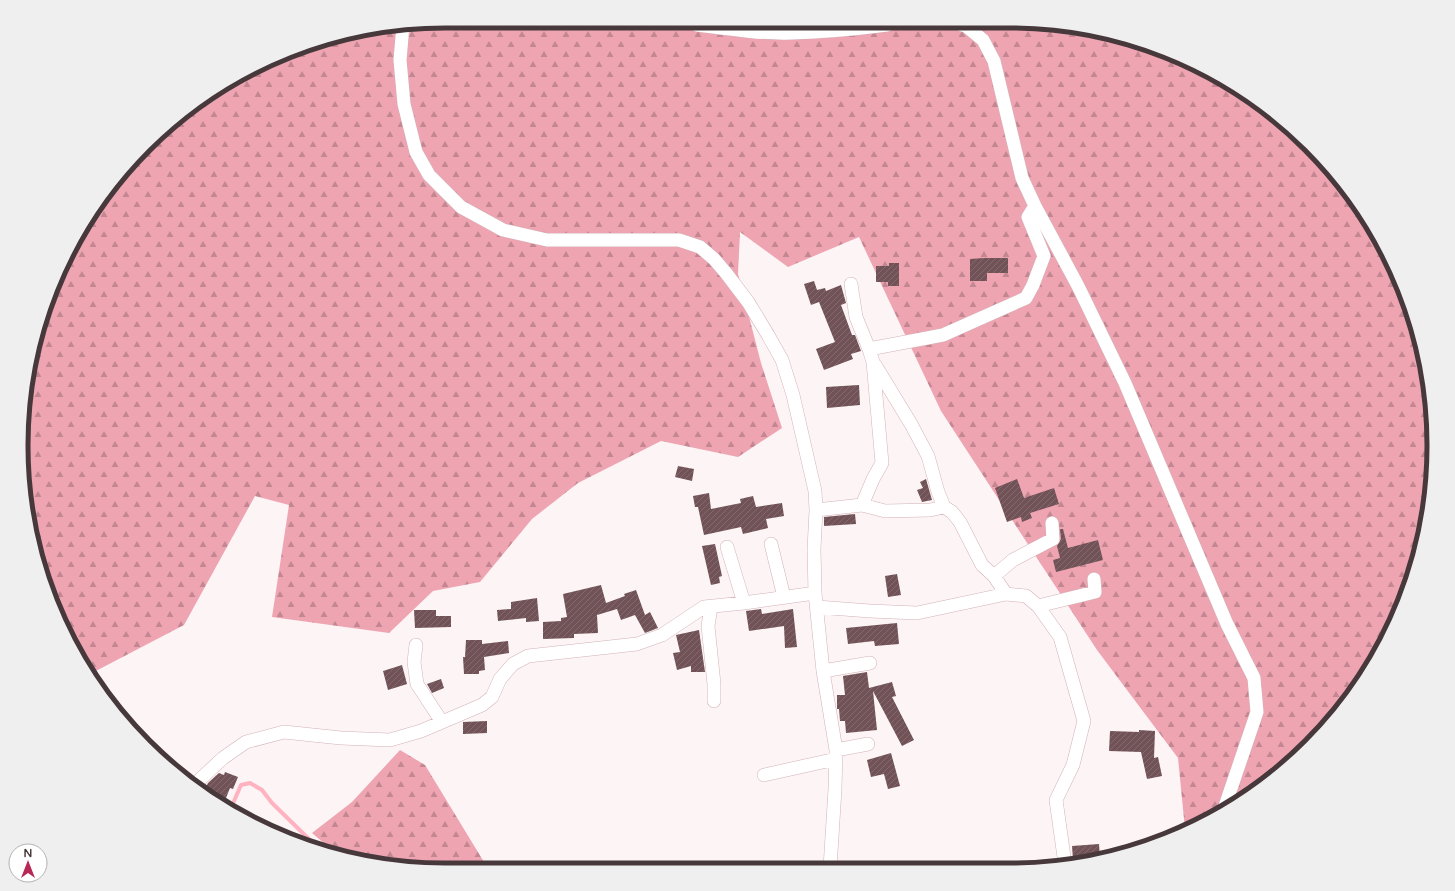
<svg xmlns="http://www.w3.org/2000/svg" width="1455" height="891" font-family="'Varela Round',sans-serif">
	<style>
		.forest { fill: url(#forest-firs) }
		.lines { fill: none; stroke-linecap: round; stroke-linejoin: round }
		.stream { stroke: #ffb2c0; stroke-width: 4 }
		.building { fill: url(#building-hatch) }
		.minor-casing { stroke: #d4b2b8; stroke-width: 14 }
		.minor { stroke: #fff; stroke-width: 13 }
		.rim { fill: none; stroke: #47393b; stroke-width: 5 }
	</style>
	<defs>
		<pattern id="forest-firs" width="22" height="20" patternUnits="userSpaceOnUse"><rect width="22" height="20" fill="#efa4b2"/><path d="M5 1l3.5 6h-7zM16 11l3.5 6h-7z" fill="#c38792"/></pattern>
		<pattern id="building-hatch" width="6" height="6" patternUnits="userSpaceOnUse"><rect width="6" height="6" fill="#705257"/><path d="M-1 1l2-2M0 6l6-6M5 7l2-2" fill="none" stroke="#82696d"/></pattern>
	</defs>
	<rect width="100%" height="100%" fill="#fcf4f5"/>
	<path class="forest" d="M 390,25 L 1065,25 L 1172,53 L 1268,109 L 1329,165 L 1377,233 L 1411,309 L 1430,390 L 1433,473 L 1420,555 L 1390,633 L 1346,704 L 1290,765 L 1222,813 L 1185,829 L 1178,758 L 1097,650 L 941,411 L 859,237 L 788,267 L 740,232 L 738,274 L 761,363 L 782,428 L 738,457 L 661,441 L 578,483 L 532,519 L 480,582 L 433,591 L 389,633 L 272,617 L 289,505 L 255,496 L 184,625 L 90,674 L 65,633 L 43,582 L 25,501 L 21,445 L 29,363 L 43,309 L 93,209 L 145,145 L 187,109 L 258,65 L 309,43 Z
		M 400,750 L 425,765 L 487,867 L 391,866 L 325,844 L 312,833 L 352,802 Z"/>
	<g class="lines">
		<path class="stream" d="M 231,808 L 241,785 L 250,783 L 262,790 L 272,803 L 314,844 L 321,848"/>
	</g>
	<path class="building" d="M 984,258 L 1008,258 L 1008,273 L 987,273 L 987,281 L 970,281 L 970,259 Z
		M 889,263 L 899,263 L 899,286 L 888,286 L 888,282 L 876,282 L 876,266 L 889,266 Z
		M 814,281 L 817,290 L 825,288 L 826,291 L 841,285 L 846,303 L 841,305 L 852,335 L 855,335 L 861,351 L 851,354 L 853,359 L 824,370 L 816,349 L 835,342 L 819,302 L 811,305 L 804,284 Z
		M 859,385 L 860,405 L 827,408 L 826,387 Z
		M 678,466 L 694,469 L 692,481 L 675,477 Z
		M 926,479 L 932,500 L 922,502 L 917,490 L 923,488 L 920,482 Z
		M 1017,479 L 1024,498 L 1054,488 L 1059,504 L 1030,513 L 1032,518 L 1022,522 L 1021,517 L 1007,522 L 995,488 Z
		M 709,493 L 711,509 L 741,503 L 740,499 L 753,496 L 756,507 L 782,503 L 784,516 L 766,519 L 768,528 L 743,534 L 741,527 L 704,535 L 698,507 L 695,507 L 693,496 Z
		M 855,514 L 856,524 L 824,526 L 824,517 Z
		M 1060,529 L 1063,529 L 1068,548 L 1098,540 L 1103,560 L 1056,572 L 1053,560 L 1060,558 L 1057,546 L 1061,539 Z
		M 715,544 L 722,576 L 719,577 L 720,583 L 711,585 L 702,546 Z
		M 897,574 L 901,595 L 888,597 L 885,576 Z
		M 601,585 L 606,603 L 625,596 L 624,594 L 636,590 L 645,615 L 650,612 L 658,628 L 645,633 L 635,615 L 621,620 L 617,609 L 597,615 L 598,633 L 574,634 L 574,638 L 543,639 L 543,622 L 561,621 L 561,618 L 567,617 L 563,594 Z
		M 537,598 L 539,621 L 526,622 L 526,618 L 498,621 L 497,610 L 511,609 L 511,602 Z
		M 761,609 L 762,614 L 793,609 L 797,647 L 785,648 L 784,626 L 749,631 L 746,611 Z
		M 414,610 L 436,610 L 436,616 L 451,616 L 451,627 L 415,628 Z
		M 897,623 L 899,644 L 875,646 L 874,641 L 848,644 L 846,628 Z
		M 699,630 L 705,672 L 691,672 L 691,666 L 677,670 L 673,653 L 680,652 L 676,635 Z
		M 466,640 L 482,640 L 482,644 L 508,641 L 509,653 L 484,657 L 485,670 L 479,671 L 479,674 L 464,674 L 463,657 L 465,657 Z
		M 402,665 L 407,684 L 388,690 L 383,671 Z
		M 867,672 L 869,688 L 892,682 L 896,696 L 892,697 L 914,740 L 902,746 L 873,691 L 877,730 L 846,733 L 845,721 L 840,721 L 839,709 L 837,709 L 837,695 L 845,695 L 843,676 Z
		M 441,679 L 444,688 L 432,693 L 427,684 Z
		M 487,721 L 487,733 L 463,734 L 463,722 Z
		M 1139,730 L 1155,731 L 1154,758 L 1158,757 L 1162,776 L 1147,779 L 1141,752 L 1109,751 L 1110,731 L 1139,732 Z
		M 891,753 L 900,786 L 888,789 L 884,774 L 871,777 L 867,760 Z
		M 225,772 L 238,777 L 233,789 L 230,788 L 226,798 L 205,789 L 208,783 L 219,773 L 224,775 Z
		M 1099,844 L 1100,858 L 1073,860 L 1072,846 Z"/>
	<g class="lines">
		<defs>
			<path id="minor" d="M 403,25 L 400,60 L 404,104 L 416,152 L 429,175 L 461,207 L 503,230 L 547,240 L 679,240 L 700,247 L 714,259 L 726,273 L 748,302 L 768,335 L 782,360 L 793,395 L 815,491 L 816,510 L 814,549 L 815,593 L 823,671 L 836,750 L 835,789 L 830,868
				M 697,25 C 728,29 761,34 792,33 C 824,32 856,29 887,25
				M 962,25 L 966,26 L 983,40 L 994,61 L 1022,178 L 1035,206 L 1078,286 L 1125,383 L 1227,624 L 1254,678 L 1257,712 L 1223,812
				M 869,349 L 943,335 L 1026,298 L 1033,285 L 1044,256 L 1028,217 L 1035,206
				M 875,365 L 911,424 L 928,456 L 938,492 L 944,507 L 952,512 L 960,522 L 982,565 L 994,576 L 1006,594
				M 862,505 L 885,511 L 930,510 L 944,507
				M 816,510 L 862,505 L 873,479 L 882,463 L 873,362 L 869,349 L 856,317 L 851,284
				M 771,544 L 784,597
				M 727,547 L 744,603
				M 994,576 L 1013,560 L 1053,539 L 1052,523
				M 1038,606 L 1095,592 L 1094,579
				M 711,607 L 708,626 L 714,684 L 714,701
				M 817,607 L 870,611 L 917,613 L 1006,594 L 1026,596 L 1038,606 L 1060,637 L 1084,721 L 1073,765 L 1056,800 L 1065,864
				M 416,645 L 414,662 L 417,684 L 442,722
				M 823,671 L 870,663
				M 836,750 L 868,744
				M 764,775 L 836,759
				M 193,786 L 223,758 L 246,742 L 284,732 L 341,738 L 390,740 L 421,731 L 482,705 L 492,697 L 500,679 L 513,664 L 528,656 L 637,644 L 662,635 L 704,607 L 744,603 L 815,593"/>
		</defs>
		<use href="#minor" class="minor-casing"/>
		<use href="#minor" class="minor"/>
	</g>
	<path d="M0 0H1455V891H0ZM445 28H1010A417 417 0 0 1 1427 445V446A417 417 0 0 1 1010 863H445A417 417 0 0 1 28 446V445A417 417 0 0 1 445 28Z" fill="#f0efef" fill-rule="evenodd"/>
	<path class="rim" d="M445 28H1010A417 417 0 0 1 1427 445V446A417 417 0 0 1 1010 863H445A417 417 0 0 1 28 446V445A417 417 0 0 1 445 28Z"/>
	<g transform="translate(28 863)"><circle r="19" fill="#ffffff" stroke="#b5b0b1"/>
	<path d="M0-3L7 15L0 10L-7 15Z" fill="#b72857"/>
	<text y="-6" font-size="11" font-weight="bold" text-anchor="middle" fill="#47393b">N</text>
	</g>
</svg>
